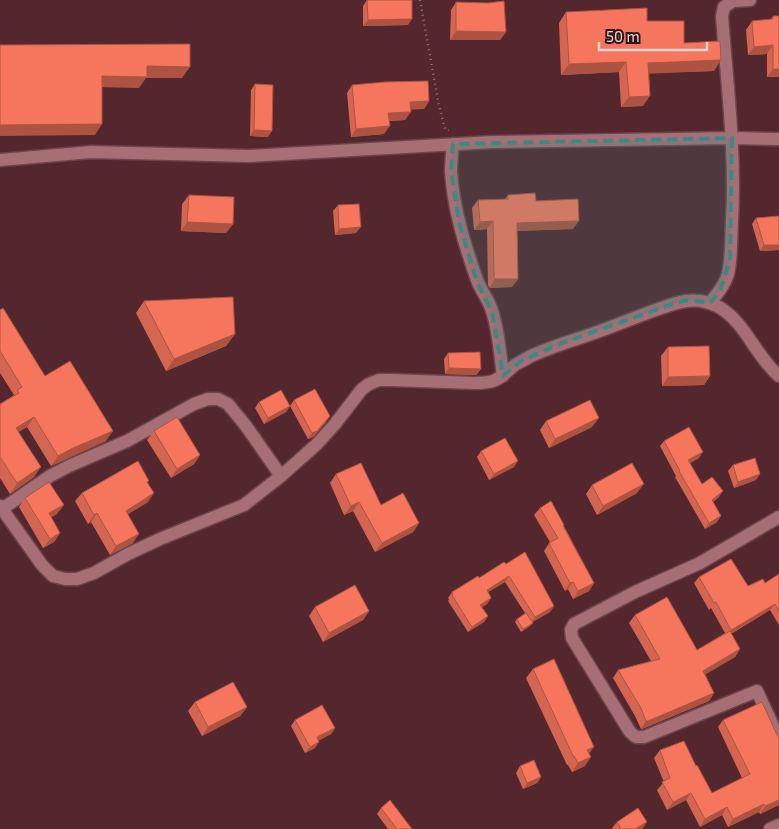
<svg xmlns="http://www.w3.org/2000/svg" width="779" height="829" font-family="'Exo 2',sans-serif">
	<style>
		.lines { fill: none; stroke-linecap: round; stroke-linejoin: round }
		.street-casing { stroke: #6c444b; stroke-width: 15 }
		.path { stroke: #9a7378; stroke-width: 2.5; stroke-dasharray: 1 4; stroke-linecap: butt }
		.street { stroke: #a66f75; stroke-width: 12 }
		.wall { fill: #d46550 }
		.shaded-wall { fill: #ac5341 }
		.building { fill: #f6765d; stroke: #ac5341 }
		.marked { fill: #3c8983; fill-opacity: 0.2; stroke: #3c8983; stroke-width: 4; stroke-dasharray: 10 6; stroke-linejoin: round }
	</style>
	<rect width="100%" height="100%" fill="#54262d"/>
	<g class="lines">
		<defs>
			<path id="street" d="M 453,144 C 452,153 451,162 451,171 C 453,208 465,246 477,280 C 481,291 489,300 492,311 C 499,332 500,355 503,376
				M 0,160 L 91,152 L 249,156 L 492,142 L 732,138 L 779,139
				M 710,303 C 717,294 725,285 728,274 C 732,257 731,238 732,221 C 736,153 727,84 722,16 L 724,7 L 733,1 L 750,0
				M 0,506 L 42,565 L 53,576 L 65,579 L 77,579 L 94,573 L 128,554 L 160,539 L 244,505 L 281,476 L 317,444 L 335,424 L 362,389 L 369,384 L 379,380 L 390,380 L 474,383 C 481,383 487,383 493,381 C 502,378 507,371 515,365 C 520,362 526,359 531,356 C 555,345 579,339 603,330 C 619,324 634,318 650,312 C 662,308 674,303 686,301 C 698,299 709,302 719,307 C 746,323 756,357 779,376
				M 2,509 L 50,476 L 69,466 L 127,441 L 194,404 L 208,399 L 218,399 L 228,404 L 246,426 L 281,476
				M 779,517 L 700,563 L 635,592 L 574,624 L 571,630 L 572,638 L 630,732 L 636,737 L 644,737 L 757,691 L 779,739
				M 770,829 L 779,825"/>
		</defs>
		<use href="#street" class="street-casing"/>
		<path class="path" d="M 420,0 L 439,106 L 445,129 L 449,130"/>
		<use href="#street" class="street"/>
	</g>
	<path class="wall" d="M 367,0 L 408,25 L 363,26 L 363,6 Z
		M 456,2 L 506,32 L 500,40 L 450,40 L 451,10 Z
		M 566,12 L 647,21 L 684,43 L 714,71 L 648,73 L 643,106 L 621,107 L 619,72 L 561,75 L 559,23 Z
		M 773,16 L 779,16 L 779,77 L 767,77 L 767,54 L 748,55 L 746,30 L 752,21 L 771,19 Z
		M 255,84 L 268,137 L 250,136 L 251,90 Z
		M 352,85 L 429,101 L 424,109 L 411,109 L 405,120 L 389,121 L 384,134 L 351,137 L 347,93 Z
		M 189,195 L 233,224 L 226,233 L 181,231 L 182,204 Z
		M 508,195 L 536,201 L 573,229 L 517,231 L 518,279 L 512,287 L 490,288 L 488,285 L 487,229 L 474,230 L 472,208 L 478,200 L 505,199 Z
		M 338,205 L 356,233 L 335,235 L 333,211 Z
		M 779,216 L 779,250 L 760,251 L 752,224 L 756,218 Z
		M 144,301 L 235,334 L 226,346 L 166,371 L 136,313 Z
		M 0,310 L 45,376 L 106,441 L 66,459 L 51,466 L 27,427 L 18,432 L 34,477 L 10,494 L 0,478 L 0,404 L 14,395 L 0,373 Z
		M 668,347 L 710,376 L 704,385 L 662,386 L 661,356 Z
		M 448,353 L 481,369 L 476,375 L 445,374 L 444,359 Z
		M 294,400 L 326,422 L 313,437 L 308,439 L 290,406 Z
		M 259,402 L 290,406 L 286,412 L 264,424 L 255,408 Z
		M 546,421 L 592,427 L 549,448 L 540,430 Z
		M 154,431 L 200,455 L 194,464 L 171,478 L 147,440 Z
		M 664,441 L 699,458 L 690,463 L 702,484 L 719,497 L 713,502 L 717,522 L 705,529 L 675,477 L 676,476 L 660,446 Z
		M 481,451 L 514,467 L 489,480 L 477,457 Z
		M 733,465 L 756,480 L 734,488 L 728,471 Z
		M 336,474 L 381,505 L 419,523 L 413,532 L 375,552 L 353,511 L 344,515 L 330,483 Z
		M 148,483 L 148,502 L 128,514 L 133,543 L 110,555 L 91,522 L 88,524 L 75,501 L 82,493 Z
		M 592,485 L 637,493 L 597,515 L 586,494 Z
		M 25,498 L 57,514 L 51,517 L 60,533 L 54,542 L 43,548 L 19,507 Z
		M 540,508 L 564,526 L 594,583 L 589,591 L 573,599 L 568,589 L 565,591 L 544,551 L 550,542 L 534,515 Z
		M 506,564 L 554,606 L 550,612 L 532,622 L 530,626 L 521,632 L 515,622 L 517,619 L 525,613 L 505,582 L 488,592 L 491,598 L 487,604 L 482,607 L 488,616 L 484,622 L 468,632 L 448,601 L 449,599 L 448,598 L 452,592 Z
		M 779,574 L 779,625 L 770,610 L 731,634 L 740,649 L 735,657 L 705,674 L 714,693 L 709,701 L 642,729 L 641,729 L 635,716 L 613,678 L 618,670 L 651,661 L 629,623 L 635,615 L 697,650 L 725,633 L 711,608 L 709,610 L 694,583 L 699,577 L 748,586 L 765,583 Z
		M 315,607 L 369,611 L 363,620 L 323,642 L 309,616 Z
		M 533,669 L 585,766 L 572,772 L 568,765 L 567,765 L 526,678 Z
		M 195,702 L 247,707 L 240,716 L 202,736 L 188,711 Z
		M 295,720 L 335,728 L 331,734 L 319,740 L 315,748 L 305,753 L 291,726 Z
		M 723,720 L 777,735 L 779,737 L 779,805 L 760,814 L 759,812 L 728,827 L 722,815 L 700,827 L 686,800 L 667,810 L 657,790 L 664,782 L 654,758 L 660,750 L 696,766 L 712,793 L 742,778 L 718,727 Z
		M 520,766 L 541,777 L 537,783 L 523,789 L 516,773 Z
		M 381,808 L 412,829 L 388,829 L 377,814 Z
		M 617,822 L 643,828 L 641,829 L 613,829 L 612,828 Z"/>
	<path class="shaded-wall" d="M 412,19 L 408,25 L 363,26 L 368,20 Z
		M 456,31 L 506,32 L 500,40 L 450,40 Z
		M 773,45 L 767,54 L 748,55 L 754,47 Z
		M 721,60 L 714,71 L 641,74 L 648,63 Z
		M 626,62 L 619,72 L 561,75 L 569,64 Z
		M 147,66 L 190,67 L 182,78 L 146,78 L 139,88 L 94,87 L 102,76 Z
		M 773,69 L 779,69 L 779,77 L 767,77 Z
		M 650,96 L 643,106 L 621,107 L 629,97 Z
		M 429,101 L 424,109 L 405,110 L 410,102 Z
		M 411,112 L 405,120 L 383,121 L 388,113 Z
		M 102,124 L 95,135 L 0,136 L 0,125 Z
		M 390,126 L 384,134 L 351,137 L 356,129 Z
		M 254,130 L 272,131 L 268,137 L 250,136 Z
		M 493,221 L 487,229 L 474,230 L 480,222 Z
		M 579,221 L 573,229 L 511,231 L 517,223 Z
		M 187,222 L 233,224 L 226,233 L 181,231 Z
		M 361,227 L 356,233 L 335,235 L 339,229 Z
		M 764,245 L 779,245 L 779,250 L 760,251 Z
		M 495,279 L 518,279 L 512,287 L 490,288 Z
		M 235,334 L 226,346 L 166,371 L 174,359 Z
		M 449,368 L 481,369 L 476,375 L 445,374 Z
		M 710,376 L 704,385 L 662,386 L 668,377 Z
		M 290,406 L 286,412 L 264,424 L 268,418 Z
		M 330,416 L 326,422 L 313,437 L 308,439 L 312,433 Z
		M 34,417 L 27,427 L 8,438 L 16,428 Z
		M 599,418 L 592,427 L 549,448 L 555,439 Z
		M 113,431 L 106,441 L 66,459 L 51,466 L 58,456 L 73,448 Z
		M 703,452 L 699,458 L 684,466 L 688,460 Z
		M 200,455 L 194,464 L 171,478 L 177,469 Z
		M 518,461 L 514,467 L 489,480 L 494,474 Z
		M 41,467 L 34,477 L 10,494 L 17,483 Z
		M 760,474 L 756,480 L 734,488 L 738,482 Z
		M 644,484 L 637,493 L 597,515 L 603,506 Z
		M 723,491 L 719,497 L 707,506 L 712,500 Z
		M 154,493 L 148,502 L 120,519 L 126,511 Z
		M 359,502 L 353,511 L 344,515 L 351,506 Z
		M 64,505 L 57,514 L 43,522 L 49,513 Z
		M 97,513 L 91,522 L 88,524 L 94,515 Z
		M 721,516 L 717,522 L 705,529 L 709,523 Z
		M 419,523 L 413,532 L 375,552 L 382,543 Z
		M 60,533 L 54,542 L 43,548 L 50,539 Z
		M 139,534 L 133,543 L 110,555 L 116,546 Z
		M 509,576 L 505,582 L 482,596 L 487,590 Z
		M 573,582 L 568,589 L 565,591 L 570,583 Z
		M 594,583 L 589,591 L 573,599 L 578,591 Z
		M 491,598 L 487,604 L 476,611 L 480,605 Z
		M 775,604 L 770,610 L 727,636 L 731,630 Z
		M 554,606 L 550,612 L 531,623 L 535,617 Z
		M 369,611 L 363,620 L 323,642 L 329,633 Z
		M 488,616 L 484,622 L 468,632 L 472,627 Z
		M 533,623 L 530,626 L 521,632 L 523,629 Z
		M 740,649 L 735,657 L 698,679 L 703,671 Z
		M 714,693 L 709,701 L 642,729 L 641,729 L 646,721 Z
		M 247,707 L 240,716 L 202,736 L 208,727 Z
		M 335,728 L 331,734 L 313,744 L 317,737 Z
		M 319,742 L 315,748 L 305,753 L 310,747 Z
		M 594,747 L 588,755 L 587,750 Z
		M 591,757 L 585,766 L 572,772 L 578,763 Z
		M 541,777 L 537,783 L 523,789 L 527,783 Z
		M 691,793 L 686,800 L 667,810 L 673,802 Z
		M 779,800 L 779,805 L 760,814 L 765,806 Z
		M 764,804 L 759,812 L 728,827 L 733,819 Z
		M 727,807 L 722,815 L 700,827 L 705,819 Z
		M 647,822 L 643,828 L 641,829 L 635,829 Z"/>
	<path class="building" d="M 367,0 L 412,0 L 412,19 L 368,20 Z
		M 504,1 L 506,32 L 456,31 L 456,2 L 488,3 Z
		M 647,8 L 647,21 L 684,21 L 684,43 L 720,41 L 721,60 L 648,63 L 650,96 L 629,97 L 626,62 L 569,64 L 566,12 Z
		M 773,16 L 779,16 L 779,69 L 773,69 L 773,45 L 754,47 L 752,21 L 773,19 Z
		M 190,44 L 190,67 L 147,66 L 147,77 L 102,76 L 102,124 L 0,125 L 0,45 Z
		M 428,81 L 429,101 L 410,102 L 411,112 L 388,113 L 390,126 L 356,129 L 352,85 L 385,82 Z
		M 255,84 L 273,85 L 272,131 L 254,130 Z
		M 535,193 L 536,201 L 578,199 L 579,221 L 517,223 L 518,279 L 495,279 L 494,277 L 493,221 L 480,222 L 478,200 L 508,199 L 508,195 Z
		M 189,195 L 234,197 L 233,224 L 187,222 Z
		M 359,204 L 361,227 L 339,229 L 338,205 Z
		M 779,216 L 779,245 L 764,245 L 756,218 Z
		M 233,297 L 235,334 L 174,359 L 144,301 Z
		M 3,308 L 45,376 L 70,361 L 113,431 L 73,448 L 58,456 L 34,417 L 16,428 L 41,467 L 17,483 L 0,457 L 0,404 L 19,393 L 17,390 L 22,387 L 0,351 L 0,310 Z
		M 709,346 L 710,376 L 668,377 L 668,347 Z
		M 480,352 L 481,369 L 449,368 L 448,353 Z
		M 315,389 L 330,416 L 317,431 L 312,433 L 294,400 Z
		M 281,390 L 290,406 L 268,418 L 259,402 Z
		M 590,400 L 599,418 L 555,439 L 546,421 Z
		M 177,417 L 200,455 L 177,469 L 154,431 Z
		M 689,427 L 703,452 L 688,460 L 702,484 L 712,477 L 723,491 L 712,500 L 721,516 L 709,523 L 679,471 L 680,471 L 664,441 Z
		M 505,438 L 518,461 L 494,474 L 481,451 Z
		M 755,458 L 760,474 L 738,482 L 733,465 Z
		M 138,461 L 149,481 L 147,482 L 154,493 L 126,511 L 139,534 L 116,546 L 97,513 L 94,515 L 82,493 Z
		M 361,463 L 381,505 L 403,493 L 419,523 L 382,543 L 359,502 L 351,506 L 336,474 Z
		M 632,463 L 644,484 L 603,506 L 592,485 Z
		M 49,482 L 64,505 L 49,513 L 60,533 L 50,539 L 25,498 Z
		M 551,501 L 564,525 L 563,526 L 594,583 L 578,591 L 573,582 L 570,583 L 549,543 L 558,538 L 540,508 Z
		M 525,552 L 554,606 L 535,617 L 509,576 L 487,590 L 491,598 L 480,605 L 488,616 L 472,627 L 452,595 L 453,594 L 452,592 L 478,576 L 479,578 L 504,562 L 506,564 Z
		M 731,559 L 748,586 L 763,579 L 765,583 L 779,574 L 779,611 L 775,604 L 731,630 L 716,602 L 714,603 L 699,577 Z
		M 355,585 L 369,611 L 329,633 L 315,607 Z
		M 667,597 L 697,650 L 730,631 L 740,649 L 703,671 L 714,693 L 648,721 L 646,721 L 641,708 L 618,670 L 660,659 L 635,615 Z
		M 526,613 L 533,623 L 523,629 L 517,619 Z
		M 554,659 L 594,747 L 587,750 L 591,757 L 578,763 L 574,756 L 573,756 L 533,669 Z
		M 233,682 L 247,707 L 208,727 L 195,702 Z
		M 762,702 L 777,735 L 779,737 L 779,800 L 765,806 L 764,804 L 733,819 L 727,807 L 705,819 L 691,793 L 673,802 L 662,782 L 670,778 L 660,750 L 684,741 L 696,766 L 697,765 L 712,793 L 750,774 L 723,720 Z
		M 322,705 L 335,728 L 317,737 L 319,742 L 310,747 L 295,720 Z
		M 534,760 L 541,777 L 527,783 L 520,766 Z
		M 390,800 L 412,829 L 397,829 L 381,808 Z
		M 638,808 L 647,822 L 635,829 L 621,829 L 617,822 Z"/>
	<path class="marked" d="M 732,138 L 730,260 L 720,291 L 710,303 L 687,300 L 667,306 L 562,343 L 521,361 L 503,376 L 492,312 L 477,282 L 459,223 L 451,171 L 453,144 Z"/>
	<path d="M599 42v8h108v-8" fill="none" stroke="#f2d3d5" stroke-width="2.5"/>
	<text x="606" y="42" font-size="15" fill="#f2d3d5" stroke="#2c1719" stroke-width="4" paint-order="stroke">50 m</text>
</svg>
